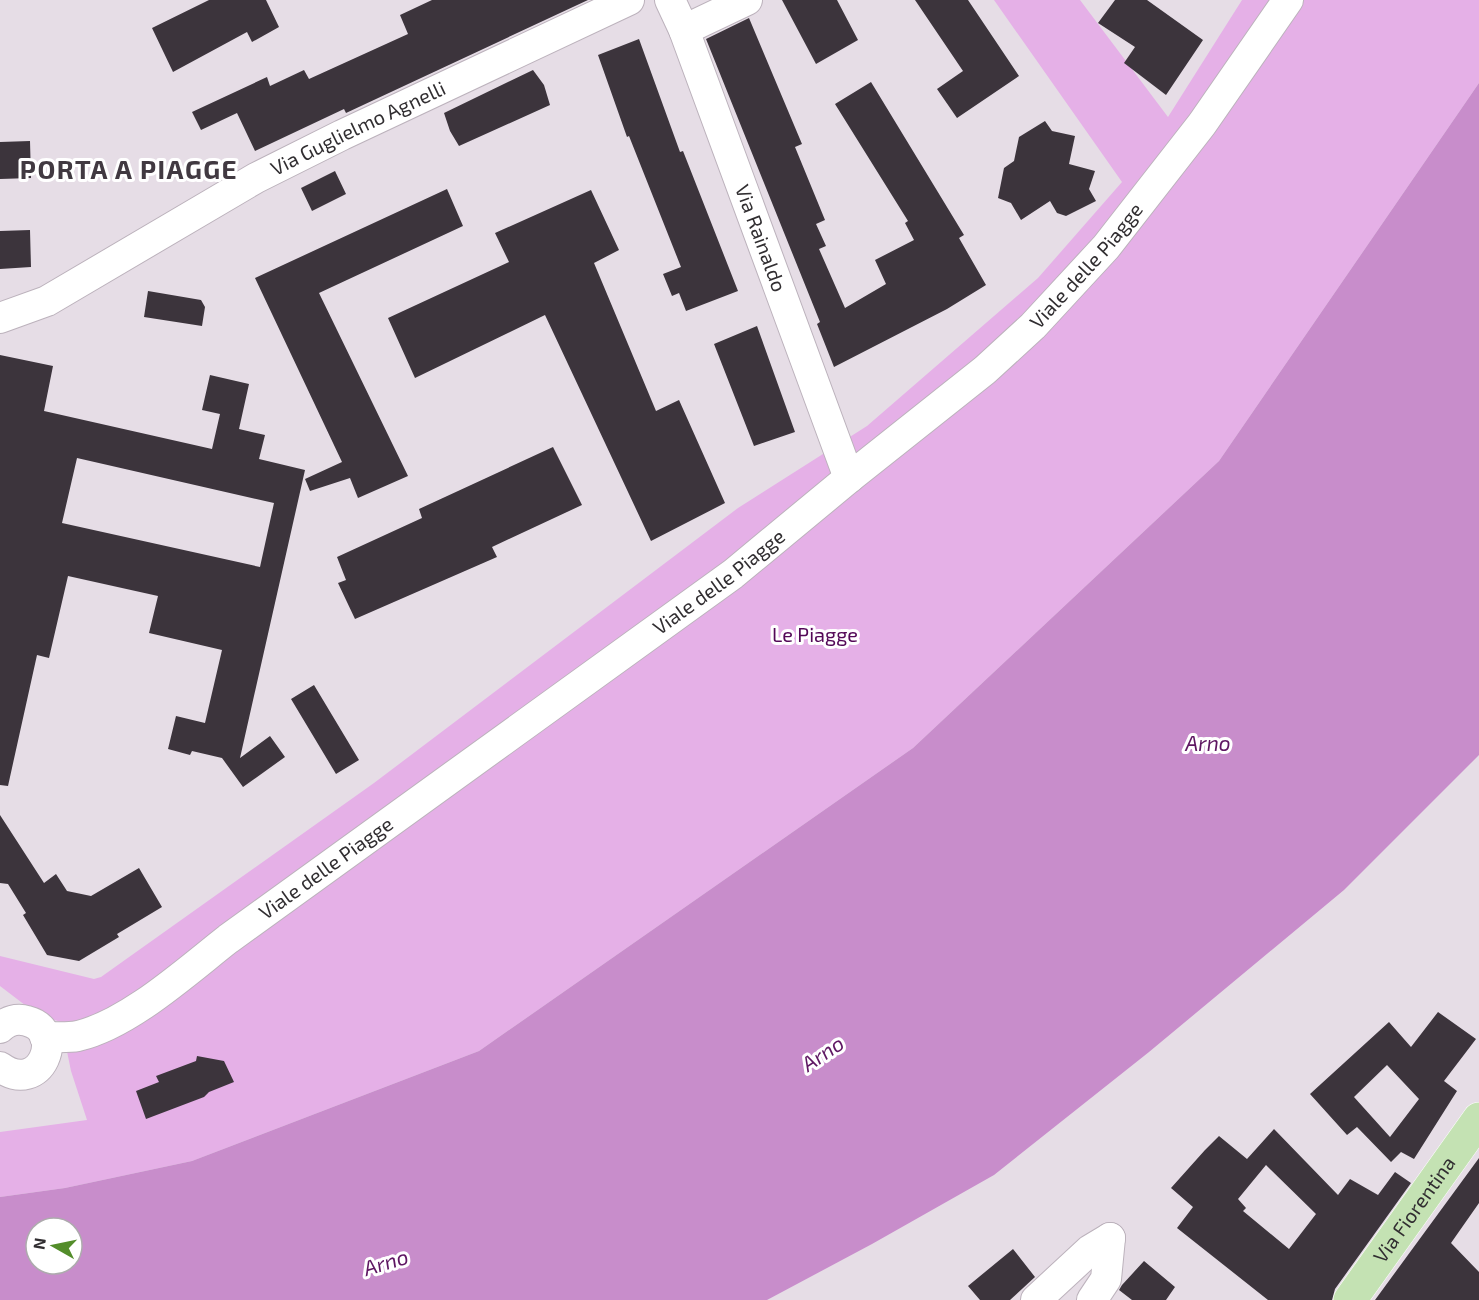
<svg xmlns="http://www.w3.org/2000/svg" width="1479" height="1300" font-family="'Exo 2',sans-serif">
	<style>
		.green { fill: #e5b0e7 }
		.water { fill: #c88dcb; fill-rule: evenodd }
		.building { fill: #3c343c; fill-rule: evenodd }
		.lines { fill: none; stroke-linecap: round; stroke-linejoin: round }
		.minor-casing { stroke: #bcb2bc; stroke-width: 32 }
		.major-casing { stroke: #fff; stroke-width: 34 }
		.minor { stroke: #fff; stroke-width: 30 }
		.major { stroke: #c4e2b3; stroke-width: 33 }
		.labels { text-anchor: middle; stroke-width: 6; stroke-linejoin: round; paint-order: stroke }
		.street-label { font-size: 20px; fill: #312e31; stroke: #fff }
		.park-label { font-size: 20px; fill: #530857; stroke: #fff }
		.water-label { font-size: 21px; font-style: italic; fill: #5e1662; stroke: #fff }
		.district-label { font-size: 26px; font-weight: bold; letter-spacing: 1.5px; fill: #413941; stroke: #fff }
	</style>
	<rect width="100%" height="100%" fill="#e6dde6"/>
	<path class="green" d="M 994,0 L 1080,0 L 1168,117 L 1242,0 L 1479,0 L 1479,83 L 1219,461 L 913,748 L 479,1051 L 192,1161 L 65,1188 L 0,1197 L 0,1132 L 87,1120 L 71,1071 L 61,1022 L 38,1015 L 0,986 L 0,956 L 94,979 L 101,977 L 374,783 L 738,508 L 867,426 L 1038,278 L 1122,182 Z"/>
	<path class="water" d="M 1479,83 L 1479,755 L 1344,890 L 1149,1052 L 994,1175 L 872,1244 L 767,1300 L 0,1300 L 0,1197 L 65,1188 L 192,1161 L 479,1051 L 913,748 L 1219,461 ZM 36,1228 L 72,1228 L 72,1264 L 36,1264 Z"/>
	<path class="building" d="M 209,0 L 266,0 L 279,27 L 252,42 L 247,32 L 173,72 L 152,28 Z
		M 432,0 L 588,0 L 346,113 L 344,109 L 255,151 L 237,113 L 201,130 L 192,112 L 267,77 L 270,86 L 304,70 L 309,79 L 408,34 L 400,15 Z
		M 782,0 L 837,0 L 858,40 L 816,64 Z
		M 915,0 L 968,0 L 1019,76 L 957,118 L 937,89 L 963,71 Z
		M 1115,0 L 1147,0 L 1203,40 L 1166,95 L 1124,63 L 1135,47 L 1098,23 Z
		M 749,18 L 802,144 L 795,147 L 825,220 L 816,224 L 826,246 L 819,249 L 845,308 L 886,284 L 875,260 L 914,240 L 905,223 L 908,221 L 835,104 L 871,82 L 964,235 L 959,238 L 986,285 L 947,309 L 834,367 L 817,324 L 820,322 L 706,39 Z
		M 639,39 L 680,152 L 683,151 L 738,291 L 686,311 L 679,293 L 672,296 L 663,274 L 681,267 L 629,136 L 627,137 L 598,55 Z
		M 533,70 L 544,85 L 550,105 L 459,146 L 450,131 L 444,113 Z
		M 1045,121 L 1052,131 L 1075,136 L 1069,164 L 1095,171 L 1089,189 L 1096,201 L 1066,216 L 1057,213 L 1050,201 L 1021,220 L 1011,203 L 998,198 L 1004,168 L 1014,161 L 1019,137 Z
		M 30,141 L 31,178 L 0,179 L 0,142 Z
		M 335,171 L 346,194 L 312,211 L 301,188 Z
		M 447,189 L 463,226 L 319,293 L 408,476 L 358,498 L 350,478 L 310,491 L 305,479 L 342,462 L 255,278 Z
		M 591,190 L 619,250 L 594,263 L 656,411 L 679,400 L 725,503 L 651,541 L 545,315 L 415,378 L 388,318 L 509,262 L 495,233 Z
		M 30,230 L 31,267 L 0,269 L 0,231 Z
		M 148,291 L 201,300 L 205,307 L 202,326 L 144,317 Z
		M 757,326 L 795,432 L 754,446 L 714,344 Z
		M 0,355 L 53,366 L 44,411 L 212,449 L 220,414 L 202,410 L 210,375 L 249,384 L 239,429 L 265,435 L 259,459 L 305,470 L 240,758 L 270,736 L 285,757 L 243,787 L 222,758 L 192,751 L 190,755 L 168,749 L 176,716 L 205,723 L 222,650 L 149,633 L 158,596 L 68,576 L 49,658 L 37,655 L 8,786 L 0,785 ZM 77,458 L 274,503 L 260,567 L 62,523 Z
		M 553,447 L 582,505 L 492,547 L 497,557 L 355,619 L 338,583 L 346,580 L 337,557 L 422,518 L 419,509 Z
		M 314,685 L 359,760 L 336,774 L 291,699 Z
		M 0,815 L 44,883 L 56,874 L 67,891 L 91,896 L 139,868 L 162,907 L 117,934 L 119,937 L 79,961 L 47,955 L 23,915 L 26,913 L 8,884 L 0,883 Z
		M 1438,1012 L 1476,1039 L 1444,1081 L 1457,1091 L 1414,1159 L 1401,1152 L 1391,1162 L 1357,1127 L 1347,1135 L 1310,1094 L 1389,1022 L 1411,1047 ZM 1387,1065 L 1419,1099 L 1390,1137 L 1354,1097 Z
		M 197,1056 L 224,1061 L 234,1082 L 209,1092 L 204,1097 L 146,1119 L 136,1091 L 159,1082 L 156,1076 L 196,1061 Z
		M 1274,1129 L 1338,1195 L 1350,1179 L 1378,1195 L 1395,1172 L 1411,1183 L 1335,1289 L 1332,1300 L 1268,1300 L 1177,1228 L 1193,1207 L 1171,1188 L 1205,1150 L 1219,1136 L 1247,1159 ZM 1266,1165 L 1316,1214 L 1289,1249 L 1243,1211 L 1246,1208 L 1238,1199 Z
		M 1479,1158 L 1479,1203 L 1451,1243 L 1479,1272 L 1479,1300 L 1375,1300 Z
		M 1013,1249 L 1035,1277 L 1010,1300 L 980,1300 L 968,1286 Z
		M 1144,1261 L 1175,1287 L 1166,1300 L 1132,1300 L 1119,1290 L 1122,1285 Z"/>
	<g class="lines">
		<defs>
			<g id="minor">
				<path id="s1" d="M 670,0 L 684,30 L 849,478"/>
				<path d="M 684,30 L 747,0"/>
				<path id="s2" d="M 0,318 L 47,301 L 256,178 L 342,135 L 629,0"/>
				<path d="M 0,1028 C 7,1021 17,1018 27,1021 C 67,1031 41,1097 0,1067"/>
				<path id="s3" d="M 45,1037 C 56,1037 67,1038 78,1036 C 129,1024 187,971 228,939 L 733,574 L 849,478 L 985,370 L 1033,326 L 1106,247 L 1202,124 L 1288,0"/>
				<path d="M 1036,1300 L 1090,1250 L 1110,1238"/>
				<path d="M 1092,1300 L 1106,1279 L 1110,1238"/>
			</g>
			<g id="major">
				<path id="s4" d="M 1350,1300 L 1479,1119"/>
			</g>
		</defs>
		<use href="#minor" class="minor-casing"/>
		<use href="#major" class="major-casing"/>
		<use href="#minor" class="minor"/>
		<use href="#major" class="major"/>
	</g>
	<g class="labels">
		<g class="street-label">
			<text dy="7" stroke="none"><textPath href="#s2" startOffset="406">Via Guglielmo Agnelli</textPath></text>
			<text dy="7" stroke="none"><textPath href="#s1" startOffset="255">Via Rainaldo</textPath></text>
			<text dy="7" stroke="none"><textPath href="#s3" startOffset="1306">Viale delle Piagge</textPath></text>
			<text dy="7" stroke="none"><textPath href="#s3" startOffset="820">Viale delle Piagge</textPath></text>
			<text dy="7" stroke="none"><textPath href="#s3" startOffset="334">Viale delle Piagge</textPath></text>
			<text dy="7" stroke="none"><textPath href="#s4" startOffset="111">Via Fiorentina</textPath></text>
		</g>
		<g class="park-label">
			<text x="815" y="642">Le Piagge</text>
		</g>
		<g class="water-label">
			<text x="1208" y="751">Arno</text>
			<text transform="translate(823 1054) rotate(-34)" y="7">Arno</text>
			<text transform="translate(386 1263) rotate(-17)" y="7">Arno</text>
		</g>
		<g class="district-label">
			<text x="129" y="179">PORTA A PIAGGE</text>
		</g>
	</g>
	<g transform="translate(54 1246) rotate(279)"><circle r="28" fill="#ffffff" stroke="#adabad" stroke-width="1.5"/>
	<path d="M0-4.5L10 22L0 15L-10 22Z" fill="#538d2a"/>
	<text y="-9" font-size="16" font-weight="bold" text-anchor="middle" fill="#312e31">N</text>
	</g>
</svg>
